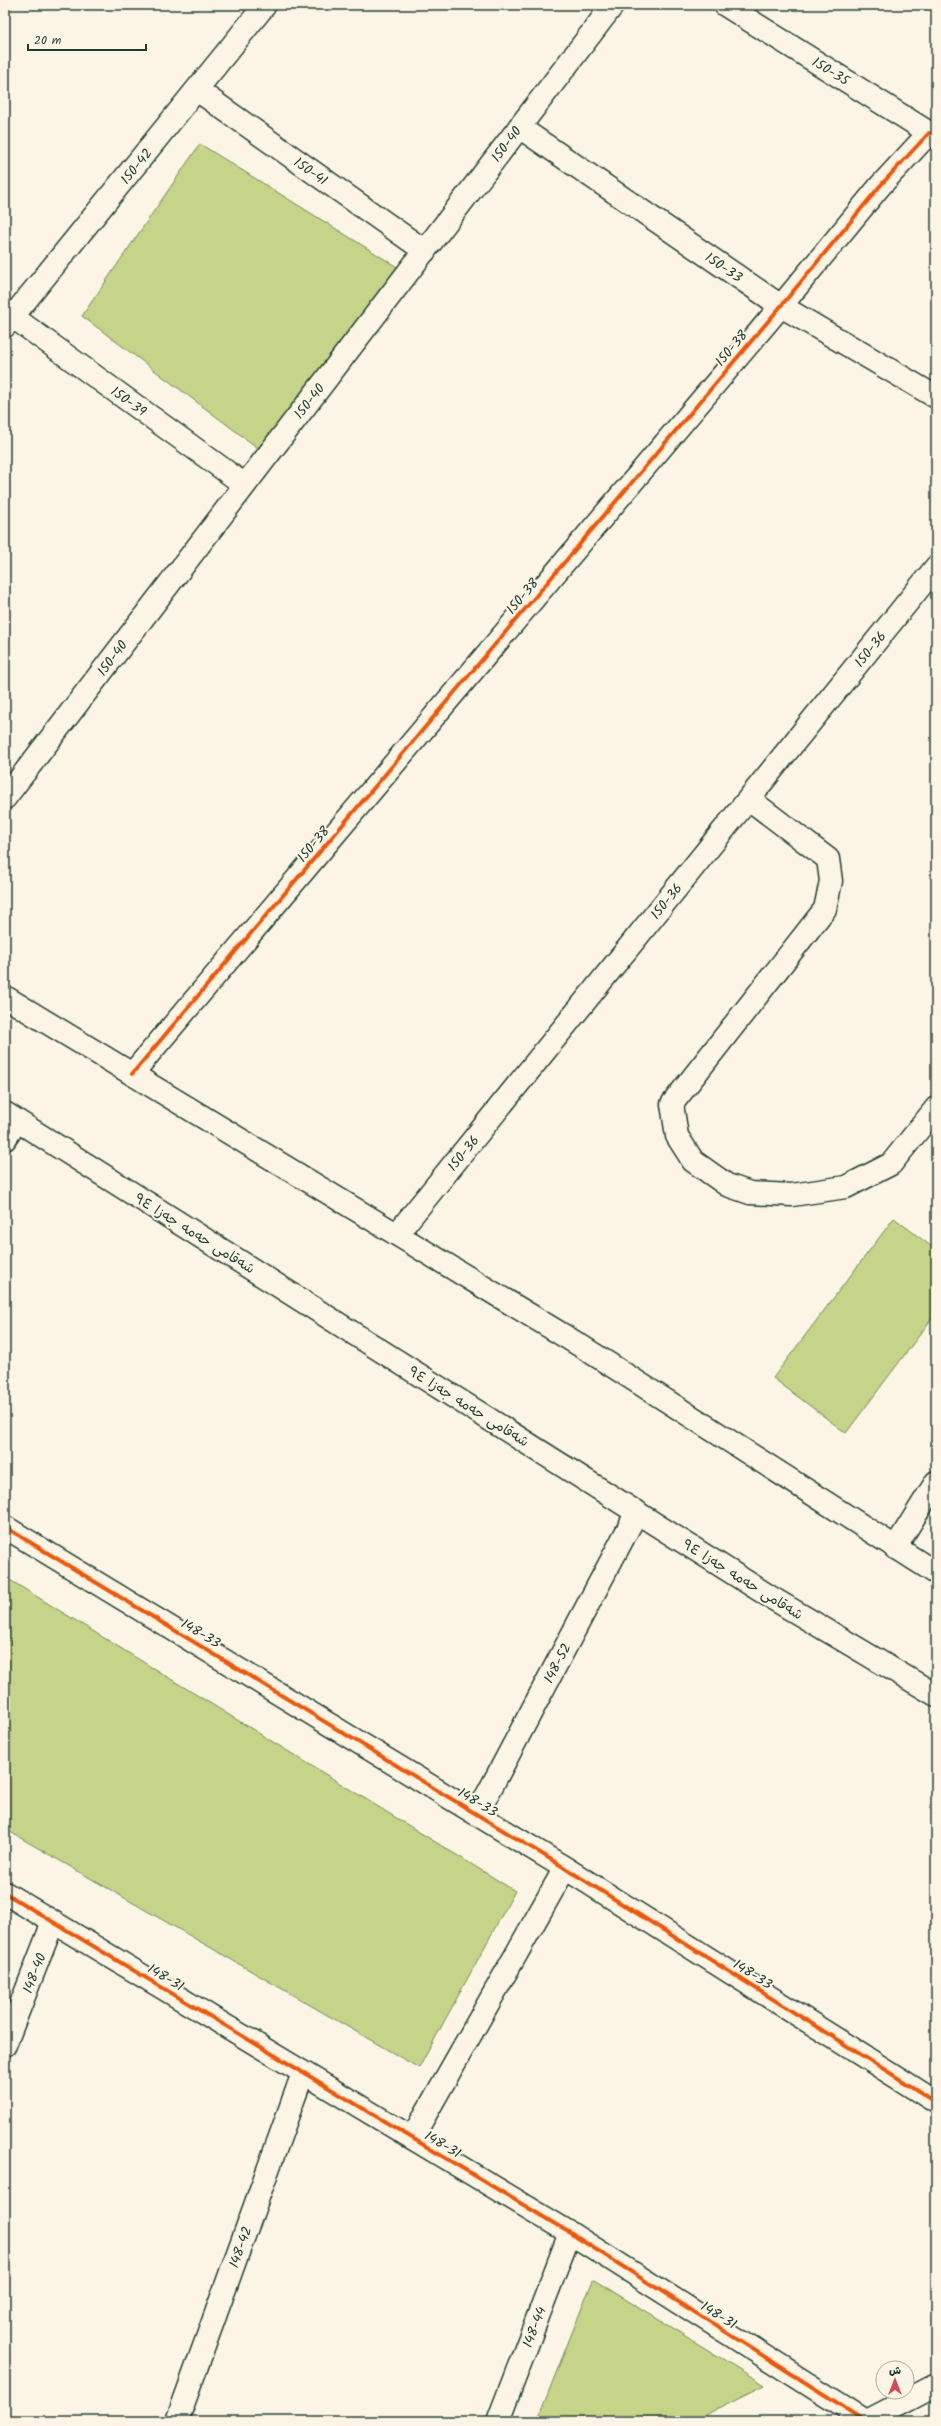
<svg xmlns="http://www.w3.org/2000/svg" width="941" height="2426" font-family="Kalam,'Playpen Sans Arabic',sans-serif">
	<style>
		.green { fill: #c5d488; stroke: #72885e }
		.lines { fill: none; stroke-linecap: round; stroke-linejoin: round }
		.minor-casing { stroke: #1f3d34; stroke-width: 25 }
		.major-casing { stroke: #1f3d34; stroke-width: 25 }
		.minor { stroke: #fcf5e5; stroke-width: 22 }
		.major { stroke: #fcf5e5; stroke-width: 22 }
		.cycleway-casing { stroke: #fcf5e5; stroke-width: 6 }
		.cycleway { stroke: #e8590c; stroke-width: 4 }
		.labels { text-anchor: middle; stroke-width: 4; stroke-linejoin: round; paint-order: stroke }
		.street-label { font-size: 14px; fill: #1f3d34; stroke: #fcf5e5 }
	</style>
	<rect width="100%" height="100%" fill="#fcf5e5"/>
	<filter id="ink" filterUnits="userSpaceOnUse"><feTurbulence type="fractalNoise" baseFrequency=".025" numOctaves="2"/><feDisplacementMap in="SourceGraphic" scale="8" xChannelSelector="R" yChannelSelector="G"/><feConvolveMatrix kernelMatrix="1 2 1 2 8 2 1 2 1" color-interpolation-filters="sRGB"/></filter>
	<g filter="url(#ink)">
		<path class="green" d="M 200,144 L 402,270 L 262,451 L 82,316 Z
			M 894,1218 L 936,1250 L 936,1313 L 846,1433 L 773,1378 Z
			M 5,1577 L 515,1891 L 419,2068 L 5,1829 Z
			M 593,2280 L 594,2280 L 765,2385 L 693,2421 L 537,2421 Z"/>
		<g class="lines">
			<defs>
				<path id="minor" d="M 725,5 L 936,137
					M 197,90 L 425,251
					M 519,127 L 781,306 L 936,397
					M 13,317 L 245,485
					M 5,326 L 265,5
					M 5,798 L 613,5
					M 749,799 L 828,859 L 831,881 L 825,909 L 672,1104 L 677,1136 L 693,1161 L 727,1185 L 750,1193 L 792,1195 L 846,1187 L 891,1164 L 936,1108
					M 132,1074 L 781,306 L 880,186 L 929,133
					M 5,1139 L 17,1121
					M 397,1234 L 936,567
					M 5,1527 L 565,1868 L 936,2102
					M 895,1548 L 936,1482
					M 477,1814 L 637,1512
					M 5,1893 L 570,2233 L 866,2421
					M 5,2045 L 53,1922
					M 412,2138 L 565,1868
					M 177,2421 L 303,2073
					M 498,2421 L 570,2233
					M 867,2421 L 936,2385"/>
				<path id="major" d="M 5,997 L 581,1346 L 936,1573
					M 5,1113 L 772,1598 L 936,1695"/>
			</defs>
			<use href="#minor" class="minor-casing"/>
			<use href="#major" class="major-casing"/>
			<use href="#minor" class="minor"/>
			<use href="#major" class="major"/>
			<defs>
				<path id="cycleway" d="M 132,1074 L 781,306 L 880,186 L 929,133
					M 5,1527 L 565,1868 L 936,2102
					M 5,1893 L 570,2233 L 866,2421"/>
			</defs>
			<use href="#cycleway" class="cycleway-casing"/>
			<use href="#cycleway" class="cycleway"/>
		</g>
	</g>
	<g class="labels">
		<g class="street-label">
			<text transform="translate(831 71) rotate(32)" y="5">150-35</text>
			<text transform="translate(506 144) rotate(-53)" y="5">150-40</text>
			<text transform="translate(136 166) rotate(-51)" y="5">150-42</text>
			<text transform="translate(311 171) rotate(35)" y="5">150-41</text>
			<text transform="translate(724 267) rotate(34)" y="5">150-33</text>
			<text transform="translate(731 348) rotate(-50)" y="5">150-38</text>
			<text transform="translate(129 401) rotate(36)" y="5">150-39</text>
			<text transform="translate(309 401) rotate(-52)" y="5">150-40</text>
			<text transform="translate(522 596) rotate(-50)" y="5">150-38</text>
			<text transform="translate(870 649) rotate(-51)" y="5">150-36</text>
			<text transform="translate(112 658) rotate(-53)" y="5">150-40</text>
			<text transform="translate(313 844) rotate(-50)" y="5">150-38</text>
			<text transform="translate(666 901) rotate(-51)" y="5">150-36</text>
			<text transform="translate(463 1153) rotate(-51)" y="5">150-36</text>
			<text transform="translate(195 1233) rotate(32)" y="5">شەقامی حەمە جەزا ٩٤</text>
			<text transform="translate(469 1406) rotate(32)" y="5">شەقامی حەمە جەزا ٩٤</text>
			<text transform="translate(743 1579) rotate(32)" y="5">شەقامی حەمە جەزا ٩٤</text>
			<text transform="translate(201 1633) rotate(31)" y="5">148-33</text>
			<text transform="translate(557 1663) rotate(-62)" y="5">148-52</text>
			<text transform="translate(478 1802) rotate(31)" y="5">148-33</text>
			<text transform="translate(34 1973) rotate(-69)" y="5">148-40</text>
			<text transform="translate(753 1974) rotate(32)" y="5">148-33</text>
			<text transform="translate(166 1977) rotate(31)" y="5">148-31</text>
			<text transform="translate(443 2144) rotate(31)" y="5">148-31</text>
			<text transform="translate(240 2247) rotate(-70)" y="5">148-42</text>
			<text transform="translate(719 2315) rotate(32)" y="5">148-31</text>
			<text transform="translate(534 2327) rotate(-69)" y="5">148-44</text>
		</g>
	</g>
	<rect width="941" height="2426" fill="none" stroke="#fcf5e5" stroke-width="20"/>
	<rect x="10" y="10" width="921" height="2406" fill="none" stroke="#1f3d34" stroke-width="1.5" filter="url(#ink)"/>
	<g transform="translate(895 2380)"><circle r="19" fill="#fcf5e5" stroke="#a4ab9e"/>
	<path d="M0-3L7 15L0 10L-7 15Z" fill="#d1495b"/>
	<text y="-6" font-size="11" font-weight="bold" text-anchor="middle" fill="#1f3d34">ش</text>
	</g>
	<path d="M28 44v6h118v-6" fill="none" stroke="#1f3d34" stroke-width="2"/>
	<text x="34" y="44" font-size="12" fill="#1f3d34" stroke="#fcf5e5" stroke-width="3" paint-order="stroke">20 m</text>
</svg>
